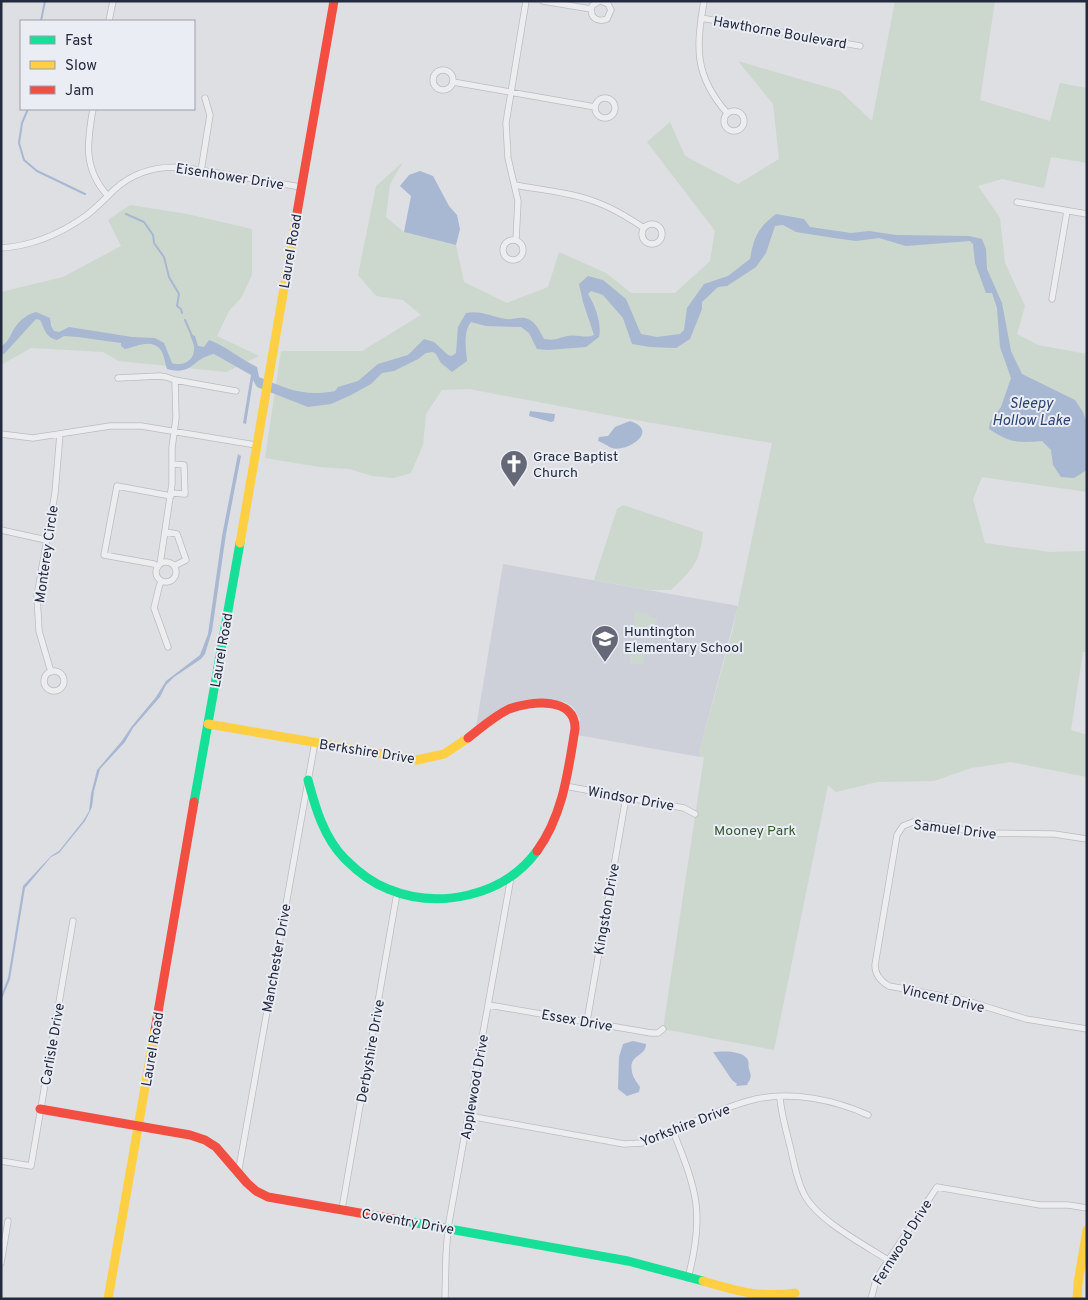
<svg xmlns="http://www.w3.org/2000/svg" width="1088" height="1300" font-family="Overpass,sans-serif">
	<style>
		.built { fill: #cdd0d9 }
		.green { fill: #ccd7cd }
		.water { fill: #a8b7d2 }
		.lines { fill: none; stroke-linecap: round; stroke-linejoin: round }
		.stream { stroke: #a8b7d2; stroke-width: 2 }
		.street-casing { stroke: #babcc1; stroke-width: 7 }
		.street { stroke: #ededf0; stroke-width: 5.5 }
		.fast { stroke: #16e098; stroke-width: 9 }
		.slow { stroke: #ffcf43; stroke-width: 9 }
		.jam { stroke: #f24e42; stroke-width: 9 }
		.labels { text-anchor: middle; stroke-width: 4; stroke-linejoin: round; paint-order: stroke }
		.street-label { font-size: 14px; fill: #242a3d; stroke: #eaedf4 }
		.poi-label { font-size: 14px; fill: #242a3d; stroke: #eaedf4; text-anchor: start }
		.park-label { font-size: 14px; fill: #325a30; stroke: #eaedf4 }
		.water-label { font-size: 15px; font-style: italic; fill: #2b4274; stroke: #eaedf4 }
	</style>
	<rect width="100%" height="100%" fill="#dddfe3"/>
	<path class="built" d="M 503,564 L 738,606 L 699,753 L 700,757 L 577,735 L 580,719 L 573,707 L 565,702 L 536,698 L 515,702 L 500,710 L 476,727 Z"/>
	<path class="green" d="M 895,1 L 995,1 L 980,100 L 1050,121 L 1060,83 L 1087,88 L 1087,163 L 1051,157 L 1044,188 L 1002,179 L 978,186 L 1000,218 L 1005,263 L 1025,306 L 1017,334 L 1038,345 L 1087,354 L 1087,492 L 982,477 L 973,499 L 985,543 L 1049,552 L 1087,551 L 1087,652 L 1083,652 L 1071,730 L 1087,735 L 1087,777 L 1011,762 L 971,768 L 934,781 L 877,782 L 836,792 L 828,785 L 774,1050 L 663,1029 L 704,757 L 700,757 L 699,753 L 733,629 L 772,443 L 618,417 L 469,389 L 442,390 L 426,414 L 423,445 L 411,473 L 394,478 L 372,476 L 350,469 L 319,467 L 265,458 L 281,351 L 362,351 L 421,315 L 403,300 L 376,296 L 358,275 L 376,186 L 403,162 L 390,184 L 386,217 L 404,232 L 456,245 L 464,282 L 507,303 L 548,287 L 559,252 L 606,273 L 631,293 L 675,293 L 710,261 L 715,231 L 647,142 L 670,122 L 685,156 L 738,184 L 779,159 L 773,104 L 738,61 L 840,91 L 872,121 Z
		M 130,205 L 187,214 L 252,229 L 252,275 L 241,298 L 229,311 L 217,336 L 259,356 L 226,372 L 119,361 L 103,352 L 31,348 L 1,365 L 1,292 L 63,277 L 121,246 L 108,220 Z
		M 623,505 L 703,532 C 700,562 693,569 671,590 L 649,590 L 594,580 L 617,509 Z
		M 635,612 L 650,615 L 650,617 L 657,618 L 656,633 L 633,629 Z
		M 632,643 L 645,645 L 643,665 L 629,663 Z"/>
	<path class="water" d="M 420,171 L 433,176 L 449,206 L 457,215 L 460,229 L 456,245 L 404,232 L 411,196 L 400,186 L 409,175 Z
		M 776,214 L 804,219 L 810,227 L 851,233 L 869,231 L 896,235 L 969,236 L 982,239 L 986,249 L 987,269 L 1002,303 L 1011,351 L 1022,374 L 1075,400 L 1083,412 L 1087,424 L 1087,470 L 1074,478 L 1061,477 L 1053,465 L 1051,450 L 1042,441 C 1017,443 1010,443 989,429 L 990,422 L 1001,407 L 1011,378 L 1000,347 L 997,308 L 992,293 L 986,293 L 975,263 L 973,244 L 970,241 L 906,246 L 879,238 L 856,241 L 834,238 L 796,232 L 783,225 L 775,226 L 766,253 L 756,267 L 727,286 L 718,287 L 702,302 L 702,309 L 690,339 L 676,348 L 650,347 L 632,344 L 623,318 L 603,295 L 591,291 L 588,294 C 595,305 602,324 599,337 L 586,347 L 547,350 L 537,349 L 529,333 L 521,327 L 486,326 L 471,322 C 463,331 466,350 467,361 L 452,372 L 441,363 L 436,354 L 433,352 L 426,353 L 418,359 L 394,371 L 382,373 L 371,384 L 351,395 L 331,404 L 308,407 L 257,387 L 253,380 L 246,424 L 243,423 L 251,375 L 214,354 C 191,359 193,376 167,369 C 165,364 164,353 160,349 C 151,338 135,347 125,349 L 121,346 L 121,343 L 78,337 L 64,336 L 57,340 C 45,337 45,329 40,320 L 36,319 L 4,354 L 1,354 L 1,346 C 9,343 11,332 16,326 C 21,319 28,314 36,312 L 50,318 L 51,326 L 54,331 L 59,332 L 69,327 L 132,337 L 155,338 L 164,343 L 172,363 C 181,367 194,361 194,350 C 195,345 191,339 190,334 L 195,336 L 198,346 L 204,347 L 209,340 C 226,346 240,359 257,367 L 259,377 C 287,389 304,397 335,391 L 338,387 L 358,381 L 378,364 L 408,355 L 424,339 L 434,342 L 448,355 L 452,356 L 456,353 L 458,327 L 466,313 C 480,310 493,317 506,319 C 514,320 522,315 530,320 C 537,324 540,332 544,339 C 556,341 557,338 568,336 C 577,334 585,339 594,335 L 583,302 L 579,284 L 588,276 L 603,280 L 626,299 L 641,334 L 657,337 L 680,334 L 684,330 L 687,308 L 704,284 L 728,276 L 750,259 C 754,236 758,228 776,214 Z
		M 530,411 L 555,414 L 554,421 L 551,422 L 529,416 Z
		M 630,421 C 661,431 626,453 612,448 C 609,447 602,442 598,441 L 599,437 L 608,436 L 615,427 Z
		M 238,454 L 241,456 L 226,534 L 212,631 L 205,654 L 201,659 L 174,677 L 166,685 L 160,697 L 133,728 L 125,742 L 100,769 L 94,791 L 92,807 L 85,821 L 59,853 L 51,857 L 25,888 L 10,979 L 1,1001 L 1,996 L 8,978 L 23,886 L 51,856 L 59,851 L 83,821 L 89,811 L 91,794 L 97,770 L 121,742 L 132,726 L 156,697 L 166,681 L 200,655 L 208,634 L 222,536 Z
		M 633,1041 L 646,1044 C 646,1057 628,1054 632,1072 C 633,1078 637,1082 640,1087 L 639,1092 L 627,1096 L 618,1089 L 619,1057 L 623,1044 Z
		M 713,1052 C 722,1051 743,1050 748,1060 C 749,1063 748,1066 749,1069 C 751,1075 752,1078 747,1084 L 748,1085 L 736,1086 L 737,1084 L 732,1080 Z"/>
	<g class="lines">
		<path class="stream" d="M 41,21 L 45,1
			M 28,109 L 22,123 L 19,143 L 24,160 L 37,171 L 85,194
			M 126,214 L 144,222 L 153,235 L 154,243 L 164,257 L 169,277 L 179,294 L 177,306 L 181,309 L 182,313
			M 185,320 L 192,336"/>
		<defs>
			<path id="street" d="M 543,1 L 591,9
				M 599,1 L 592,6 C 589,17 597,23 607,19 L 611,10 L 608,4 L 601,1
				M 704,1 C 696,48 694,75 727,113
				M 701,18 L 860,46
				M 109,21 L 113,1
				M433 80a10 10 0 1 1 20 0a10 10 0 1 1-20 0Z
				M 453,82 L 595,107
				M595 108a10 10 0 1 1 20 0a10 10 0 1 1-20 0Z
				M 93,109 C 87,142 83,169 108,196
				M724 121a10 10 0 1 1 20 0a10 10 0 1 1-20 0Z
				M 201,171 L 210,115 L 205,98
				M 515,185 C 541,190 570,192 596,202 C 613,208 629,218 644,228
				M 1017,202 L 1087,214
				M642 234a10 10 0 1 1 20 0a10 10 0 1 1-20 0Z
				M 516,240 L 518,201 L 508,158 L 506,123 L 526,1
				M503 250a10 10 0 1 1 20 0a10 10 0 1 1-20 0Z
				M 1,248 C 32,246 62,233 87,215 C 97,207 106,198 115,189 C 135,171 161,165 187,168 L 301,187
				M 1052,299 L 1067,211
				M 118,378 L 160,376 L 166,377 L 175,380
				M 1,434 L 33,438 L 110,426 L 141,426 L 256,445
				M 171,493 L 185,494 L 184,465 L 172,464
				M 1,530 L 46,540
				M 166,532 L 177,534 L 186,560 L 174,566
				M156 572a10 10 0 1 1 20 0a10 10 0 1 1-20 0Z
				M 160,564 L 172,484 L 172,448 L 176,418 L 175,380 L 236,391
				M 158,567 L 154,564 L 104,555 L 117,486 L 171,496
				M 161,581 L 159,587 L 154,608 L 168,647
				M44 681a10 10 0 1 1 20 0a10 10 0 1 1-20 0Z
				M 51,672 L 39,631 L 37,596 L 55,493 L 60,434
				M 565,786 L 684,808 L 695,814
				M 1087,839 L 1054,834 L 984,833 L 913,822 L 903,826 L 897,835 L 875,965 C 875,975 880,981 889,986 L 964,1000 L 1026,1019 L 1087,1029
				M 489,1005 L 651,1033 L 658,1033 L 663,1029
				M 587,1021 L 626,797
				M 780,1097 C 781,1113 786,1130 790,1146 C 794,1162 796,1179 804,1194 C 817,1220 863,1244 888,1260
				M 469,1116 L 624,1144 L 642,1143 C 680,1130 718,1108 756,1099 C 793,1091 835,1100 868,1115
				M 673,1131 C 697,1191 705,1214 688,1278
				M 1,1161 L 31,1166 L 73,921
				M 238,1174 L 315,742
				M 342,1209 L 397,893
				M 1,1263 L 8,1221
				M 445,1299 L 446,1255 L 448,1228 L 511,877
				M 871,1299 L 876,1280 L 882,1270 L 937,1187 L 1040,1205 L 1068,1205 L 1087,1208"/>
		</defs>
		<use href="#street" class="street-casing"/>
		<use href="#street" class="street"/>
		<path class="fast" d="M 308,780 C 315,807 324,838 345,859 C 357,871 372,883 388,889 C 439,910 504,896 537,851
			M 194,802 L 240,543
			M 394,1219 L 628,1261 L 703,1281"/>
		<path class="slow" d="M 240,543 L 297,213
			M 208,724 L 417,760 L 444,754 L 468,738
			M 703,1281 C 737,1291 759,1298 795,1293
			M 108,1299 L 155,1030
			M 1077,1299 L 1078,1283 L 1087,1230"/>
		<path class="jam" d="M 297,213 L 334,1
			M 468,738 C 481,728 494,716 509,709 C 530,701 576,696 575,729 C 568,772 563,815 537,851
			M 155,1030 L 194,802
			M 40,1109 L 190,1135 L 205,1140 L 216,1147 L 247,1183 L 256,1191 L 268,1197 L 394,1219"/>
	</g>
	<defs>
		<symbol id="church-pin" viewBox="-11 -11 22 30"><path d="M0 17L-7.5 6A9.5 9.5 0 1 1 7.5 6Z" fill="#656977" stroke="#eaedf4"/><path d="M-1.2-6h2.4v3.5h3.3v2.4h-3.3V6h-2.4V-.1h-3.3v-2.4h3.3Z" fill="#fff"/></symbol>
		<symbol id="school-pin" viewBox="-11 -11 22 30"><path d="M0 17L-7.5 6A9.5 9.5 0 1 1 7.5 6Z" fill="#656977" stroke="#eaedf4"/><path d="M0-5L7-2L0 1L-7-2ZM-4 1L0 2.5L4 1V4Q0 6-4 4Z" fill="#fff"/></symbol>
	</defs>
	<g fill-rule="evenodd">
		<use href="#church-pin" x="498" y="448" width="32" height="43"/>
		<use href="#school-pin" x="589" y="623" width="32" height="43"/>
	</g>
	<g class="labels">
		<g class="street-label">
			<text transform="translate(780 32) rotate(10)" y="5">Hawthorne Boulevard</text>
			<text transform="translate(230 176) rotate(9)" y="5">Eisenhower Drive</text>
			<text transform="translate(290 251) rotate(-80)" y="5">Laurel Road</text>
			<text transform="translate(46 554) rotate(-82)" y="5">Monterey Circle</text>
			<text transform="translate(221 650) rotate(-80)" y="5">Laurel Road</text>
			<text transform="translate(367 751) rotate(9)" y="5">Berkshire Drive</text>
			<text transform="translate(631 798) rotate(10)" y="5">Windsor Drive</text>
			<text transform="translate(955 829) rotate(7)" y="5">Samuel Drive</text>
			<text transform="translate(606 909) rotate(-80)" y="5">Kingston Drive</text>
			<text transform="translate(276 958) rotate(-80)" y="5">Manchester Drive</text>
			<text transform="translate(943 998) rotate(13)" y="5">Vincent Drive</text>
			<text transform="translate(577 1020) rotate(10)" y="5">Essex Drive</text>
			<text transform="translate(52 1044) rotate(-80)" y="5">Carlisle Drive</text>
			<text transform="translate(152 1049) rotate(-80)" y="5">Laurel Road</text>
			<text transform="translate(370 1051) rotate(-80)" y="5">Derbyshire Drive</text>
			<text transform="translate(474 1087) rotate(-80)" y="5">Applewood Drive</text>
			<text transform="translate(685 1125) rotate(-21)" y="5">Yorkshire Drive</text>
			<text transform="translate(408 1221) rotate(10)" y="5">Coventry Drive</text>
			<text transform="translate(902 1242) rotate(-58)" y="5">Fernwood Drive</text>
		</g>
		<g class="poi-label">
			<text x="533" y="461">Grace Baptist<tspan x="533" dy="16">Church</tspan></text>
			<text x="624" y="636">Huntington<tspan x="624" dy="16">Elementary School</tspan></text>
		</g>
		<g class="park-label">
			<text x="755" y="835">Mooney Park</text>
		</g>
		<g class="water-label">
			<text x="1031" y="408">Sleepy<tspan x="1031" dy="17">Hollow Lake</tspan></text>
		</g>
	</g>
	<rect width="1088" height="1300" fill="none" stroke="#242a3d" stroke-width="5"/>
	<rect x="20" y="20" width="175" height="90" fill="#eaedf4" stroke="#9b9fab"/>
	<rect x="30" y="36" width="25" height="8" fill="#16e098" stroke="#9b9fab"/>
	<text x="65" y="45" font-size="15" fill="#242a3d">Fast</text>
	<rect x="30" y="61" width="25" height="8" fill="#ffcf43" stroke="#9b9fab"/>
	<text x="65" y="70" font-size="15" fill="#242a3d">Slow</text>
	<rect x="30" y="86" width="25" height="8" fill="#f24e42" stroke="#9b9fab"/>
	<text x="65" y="95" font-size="15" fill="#242a3d">Jam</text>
</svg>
